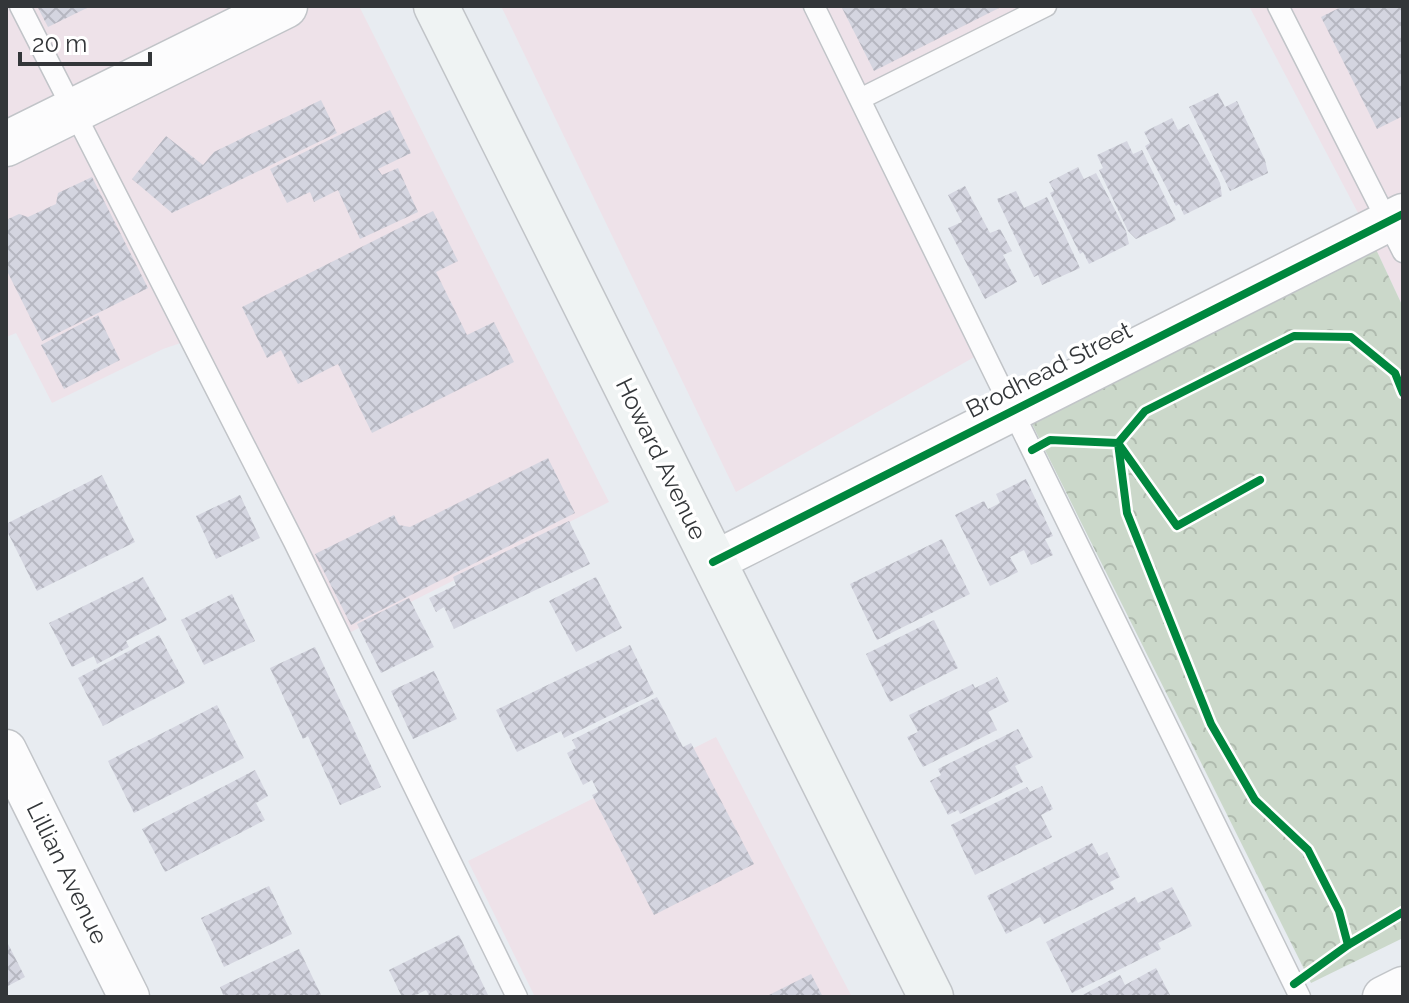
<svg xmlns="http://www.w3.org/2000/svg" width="1409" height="1003" font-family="Raleway,sans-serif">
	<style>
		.commercial { fill: #eee2e9 }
		.forest { fill: url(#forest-crowns) }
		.building { fill: url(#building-cross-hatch) }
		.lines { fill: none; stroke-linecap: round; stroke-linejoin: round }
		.service-casing { stroke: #c1c4c8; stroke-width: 23 }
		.minor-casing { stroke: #c1c4c8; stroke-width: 43 }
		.tertiary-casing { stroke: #c1c4c8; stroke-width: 47 }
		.secondary-casing { stroke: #c1c4c8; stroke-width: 47 }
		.service { stroke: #fcfcfd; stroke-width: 20 }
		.minor { stroke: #fcfcfd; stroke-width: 40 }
		.tertiary { stroke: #fcfcfd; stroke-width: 44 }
		.secondary { stroke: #eff3f3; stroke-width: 44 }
		.cycleway-casing { stroke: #fff; stroke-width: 13 }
		.cycleway { stroke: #00873e; stroke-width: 8 }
		.labels { text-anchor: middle; stroke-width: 7; stroke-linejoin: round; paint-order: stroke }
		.street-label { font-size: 24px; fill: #333639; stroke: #fff }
	</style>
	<defs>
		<pattern id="forest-crowns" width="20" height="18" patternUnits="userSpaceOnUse" patternTransform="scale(2)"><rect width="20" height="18" fill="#cbd8ca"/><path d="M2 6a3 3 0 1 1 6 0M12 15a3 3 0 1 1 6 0" fill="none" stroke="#afbaae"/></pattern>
		<pattern id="building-cross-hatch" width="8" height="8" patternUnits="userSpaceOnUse" patternTransform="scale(2)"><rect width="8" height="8" fill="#d4d5e0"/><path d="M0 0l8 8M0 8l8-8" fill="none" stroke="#b6b7c1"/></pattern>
	</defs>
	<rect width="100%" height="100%" fill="#e8ecf1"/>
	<path class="commercial" d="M 6,6 L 359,6 L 609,502 L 347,634 L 198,337 L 163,349 L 52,403 L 16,333 L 6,337 Z
		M 501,6 L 1023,6 L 852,95 L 985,351 L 736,492 Z
		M 1249,6 L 1403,6 L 1403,307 L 1367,230 Z
		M 716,737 L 852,997 L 535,997 L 468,861 Z"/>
	<path class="forest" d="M 1367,230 L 1403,307 L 1403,938 L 1311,983 L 1024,408 Z"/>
	<path class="building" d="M 37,6 L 91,6 L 48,27 Z
		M 841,6 L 1003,6 L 874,71 Z
		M 1343,6 L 1403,6 L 1403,116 L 1377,129 L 1321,17 Z
		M 1218,93 L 1225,107 L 1237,101 L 1265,160 L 1268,173 L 1230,191 L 1189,107 Z
		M 321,100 L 337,133 L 172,213 L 132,179 L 166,136 L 203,165 L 214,152 Z
		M 390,110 L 411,153 L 378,169 L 382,175 L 398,168 L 418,212 L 360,239 L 338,190 L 314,202 L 310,192 L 287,203 L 270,169 Z
		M 1172,118 L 1178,130 L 1189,124 L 1220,183 L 1222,196 L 1184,215 L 1179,204 L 1176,206 L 1145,146 L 1150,143 L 1144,132 Z
		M 1127,141 L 1133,154 L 1142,150 L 1176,220 L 1136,239 L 1128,231 L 1099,170 L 1103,168 L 1097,155 Z
		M 1078,167 L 1084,179 L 1096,173 L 1126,231 L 1129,244 L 1089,264 L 1083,252 L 1080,254 L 1050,193 L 1054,191 L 1049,182 Z
		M 92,177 L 148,288 L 42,341 L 6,269 L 6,220 L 19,214 L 28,217 L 56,204 L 58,193 Z
		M 965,186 L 990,233 L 1000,229 L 1012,251 L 1003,255 L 1017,282 L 985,299 L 948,228 L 962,222 L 948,195 Z
		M 1016,191 L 1024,208 L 1047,197 L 1080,268 L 1042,285 L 1038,275 L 1034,277 L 997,199 Z
		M 433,211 L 458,261 L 436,272 L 467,335 L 494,322 L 514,362 L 372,433 L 338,364 L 298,384 L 281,350 L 267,358 L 242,307 Z
		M 98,315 L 120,360 L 64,389 L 41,345 Z
		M 548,458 L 575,513 L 351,625 L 315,554 L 394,515 L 399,525 L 410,527 Z
		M 102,475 L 135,542 L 37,591 L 6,529 L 6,524 Z
		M 1026,479 L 1053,536 L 1045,539 L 1053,555 L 1031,565 L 1024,550 L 1010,557 L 1018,572 L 990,586 L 955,515 L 984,501 L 988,509 L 1000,503 L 996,494 Z
		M 240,495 L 260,538 L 216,559 L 196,516 Z
		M 569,521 L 590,564 L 454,629 L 444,607 L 436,612 L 429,598 L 456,585 L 453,577 Z
		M 942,539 L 970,594 L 877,640 L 850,584 Z
		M 143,577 L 167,620 L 126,641 L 129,647 L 97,664 L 94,656 L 72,667 L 49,623 Z
		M 596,577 L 622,628 L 576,652 L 549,601 Z
		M 232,594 L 255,641 L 204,665 L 181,620 Z
		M 409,598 L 434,647 L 381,673 L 357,624 Z
		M 934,620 L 958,668 L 890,702 L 866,654 Z
		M 159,635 L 185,683 L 103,726 L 78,678 Z
		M 630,645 L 654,694 L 564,738 L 561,731 L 517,752 L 496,710 Z
		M 315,647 L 381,787 L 340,805 L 308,736 L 303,739 L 270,668 Z
		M 434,671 L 457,719 L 413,739 L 391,691 Z
		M 997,677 L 1009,701 L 988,712 L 997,730 L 923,767 L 907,737 L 918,732 L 909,715 L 973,684 L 975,688 Z
		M 657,697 L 683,747 L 691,743 L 754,864 L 654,915 L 592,795 L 598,792 L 592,780 L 583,785 L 567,753 L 576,748 L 572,740 Z
		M 217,705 L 244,758 L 134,813 L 108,761 Z
		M 1018,729 L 1033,757 L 1015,766 L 1023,782 L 960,814 L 958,810 L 948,815 L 930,781 L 941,775 L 938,769 Z
		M 255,770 L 268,796 L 256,803 L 265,820 L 165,872 L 142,829 Z
		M 1042,786 L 1053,809 L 1041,815 L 1052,837 L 975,875 L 951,825 L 1027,787 L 1030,792 Z
		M 1092,843 L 1099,856 L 1107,852 L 1120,877 L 1110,882 L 1114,889 L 1044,924 L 1040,917 L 1006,934 L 987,896 Z
		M 269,886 L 292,934 L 224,967 L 201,918 Z
		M 1172,887 L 1192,926 L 1158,943 L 1161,949 L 1072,993 L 1046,942 L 1135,897 L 1138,903 Z
		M 459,935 L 489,997 L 473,997 L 472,994 L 465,997 L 430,997 L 426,990 L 412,997 L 402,997 L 389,970 Z
		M 6,940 L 25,977 L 6,987 Z
		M 299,949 L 322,997 L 224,997 L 220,987 Z
		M 1156,968 L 1171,997 L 1079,997 L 1120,975 L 1125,985 Z
		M 811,974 L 823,997 L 765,997 Z"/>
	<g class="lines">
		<defs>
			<path id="service" d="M 20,6 L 294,542 L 517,997
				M 814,6 L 1300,997
				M 1278,6 L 1403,252
				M 860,99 L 1046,6"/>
			<path id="minor" d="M 713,562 L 1403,214
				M 6,750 L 129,997
				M 1383,997 L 1403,987"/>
			<path id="tertiary" d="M 6,144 L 285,6"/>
			<path id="secondary" d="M 436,6 L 931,997"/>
		</defs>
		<use href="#service" class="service-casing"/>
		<use href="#minor" class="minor-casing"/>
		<use href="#tertiary" class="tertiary-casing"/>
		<use href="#secondary" class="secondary-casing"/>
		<use href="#service" class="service"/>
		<use href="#minor" class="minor"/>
		<use href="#tertiary" class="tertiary"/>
		<use href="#secondary" class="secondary"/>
		<defs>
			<path id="cycleway" d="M 1032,450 L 1050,440 L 1118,443 L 1177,526 L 1260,480
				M 713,562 L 1403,214
				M 1348,945 L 1339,911 L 1308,850 L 1255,800 L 1211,724 L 1127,513 L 1118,443 L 1145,411 L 1294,336 L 1351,337 L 1395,373 L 1403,393
				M 1294,984 L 1348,945 L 1403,912"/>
		</defs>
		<use href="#cycleway" class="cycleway-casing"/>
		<use href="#cycleway" class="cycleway"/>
	</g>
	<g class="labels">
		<g class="street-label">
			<text transform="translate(1049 370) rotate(-27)" y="8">Brodhead Street</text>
			<text transform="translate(661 459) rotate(64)" y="8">Howard Avenue</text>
			<text transform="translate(67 873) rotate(64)" y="8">Lillian Avenue</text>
		</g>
	</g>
	<rect width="1409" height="1003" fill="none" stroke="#333639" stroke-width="16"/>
	<path d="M20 52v12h130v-12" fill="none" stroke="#333639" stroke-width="4"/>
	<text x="32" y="52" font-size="24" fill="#333639" stroke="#ffffff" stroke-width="6" paint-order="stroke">20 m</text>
</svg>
